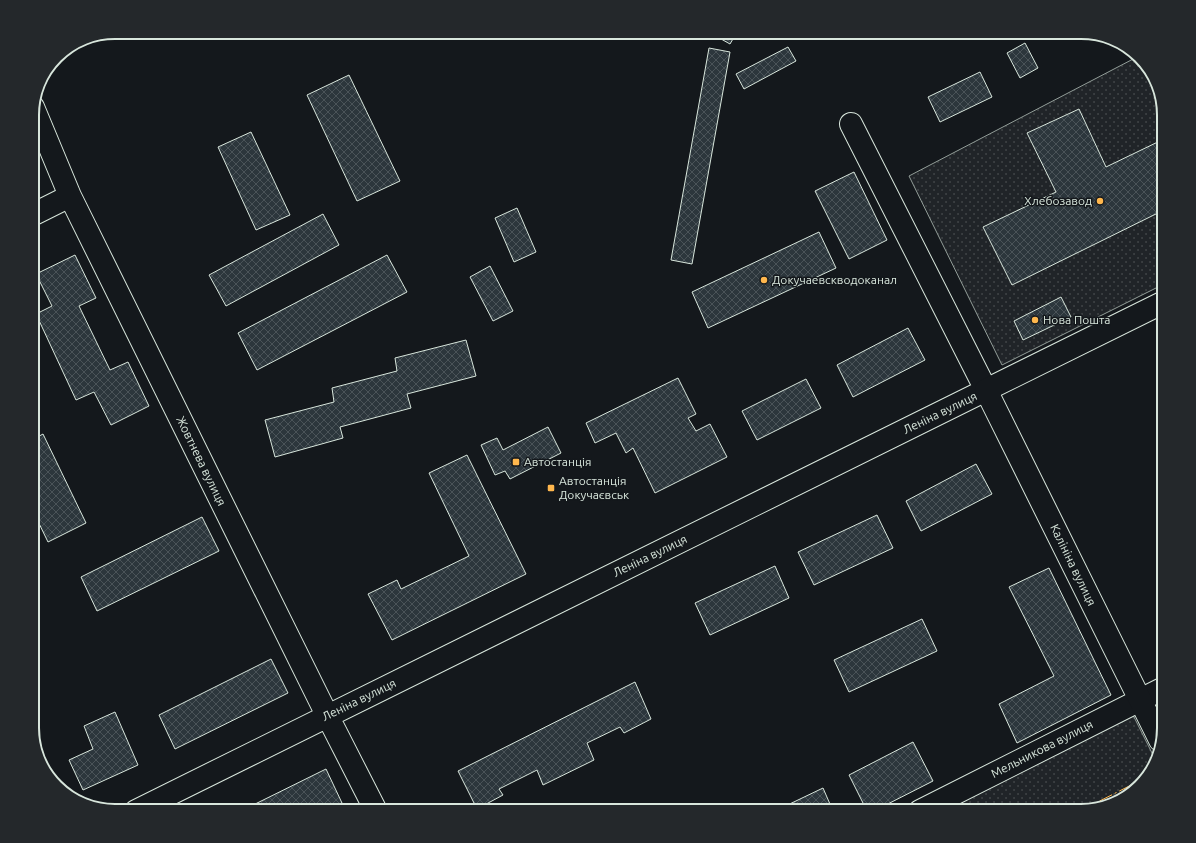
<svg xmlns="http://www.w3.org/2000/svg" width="1196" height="843" font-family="Ubuntu,sans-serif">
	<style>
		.grass { fill: url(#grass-dots); stroke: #939e99 }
		.building { fill: url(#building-cross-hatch); stroke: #d8e6dc }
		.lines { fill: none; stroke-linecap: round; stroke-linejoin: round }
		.minor-casing { stroke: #d8e6dc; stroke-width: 24 }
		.major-casing { stroke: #d8e6dc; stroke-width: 24 }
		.minor { stroke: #14181c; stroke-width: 22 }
		.major { stroke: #14181c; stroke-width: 22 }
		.power { stroke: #ffb74d; stroke-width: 1; stroke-dasharray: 14 3 2 3; stroke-linecap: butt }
		.poi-dot { fill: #ffb74d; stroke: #14181c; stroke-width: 1.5 }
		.labels { text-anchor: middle; stroke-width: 3; stroke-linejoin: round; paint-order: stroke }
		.poi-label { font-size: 12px; fill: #d8e6dc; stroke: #14181c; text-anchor: start }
		.street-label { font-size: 12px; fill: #d8e6dc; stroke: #14181c }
		.rim { fill: none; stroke: #d8e6dc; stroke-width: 2 }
	</style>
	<defs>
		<pattern id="grass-dots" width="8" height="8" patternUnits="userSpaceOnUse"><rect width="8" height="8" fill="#202428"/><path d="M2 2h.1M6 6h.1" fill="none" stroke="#404447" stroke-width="1.8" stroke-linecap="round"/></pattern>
		<pattern id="building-cross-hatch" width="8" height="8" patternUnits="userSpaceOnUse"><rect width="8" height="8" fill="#2c363c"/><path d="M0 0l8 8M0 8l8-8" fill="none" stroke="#4a5358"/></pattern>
	</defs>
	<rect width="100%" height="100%" fill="#14181c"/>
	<path class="grass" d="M 1137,57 L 1159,95 L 1164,115 L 1164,284 L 1002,365 L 909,176 Z
		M 1128,705 L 1154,757 L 1147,778 L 1118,802 L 1081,811 L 920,811 Z"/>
	<path class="building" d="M 716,32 L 737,32 L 730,44 L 714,35 Z
		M 1025,43 L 1038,68 L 1020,78 L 1007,53 Z
		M 788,47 L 796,61 L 744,89 L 736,74 Z
		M 709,48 L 730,52 L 692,264 L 671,260 Z
		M 980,72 L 992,97 L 940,122 L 928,97 Z
		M 349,75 L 400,181 L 357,201 L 307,95 Z
		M 1079,109 L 1106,167 L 1164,139 L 1164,210 L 1012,285 L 983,227 L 1056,192 L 1027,133 Z
		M 251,132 L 290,215 L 256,230 L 218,147 Z
		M 854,172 L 887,240 L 849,259 L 815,191 Z
		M 517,208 L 536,252 L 514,262 L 495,218 Z
		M 323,214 L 339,245 L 226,306 L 209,275 Z
		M 819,232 L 836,268 L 708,328 L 692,292 Z
		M 75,255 L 96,298 L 79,306 L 110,370 L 128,362 L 149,406 L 111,425 L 94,392 L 76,400 L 36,314 L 52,306 L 36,274 Z
		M 387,255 L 407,292 L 257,370 L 238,333 Z
		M 490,266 L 513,311 L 493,321 L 470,277 Z
		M 1061,297 L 1071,317 L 1023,340 L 1014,321 Z
		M 908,328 L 925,360 L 853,397 L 837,365 Z
		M 466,340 L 476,376 L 407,394 L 411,408 L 340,427 L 343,438 L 275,457 L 265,420 L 334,402 L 332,388 L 397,371 L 395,358 Z
		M 678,378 L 696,414 L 688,418 L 696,431 L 710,424 L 727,457 L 655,493 L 633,448 L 626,453 L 616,433 L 595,443 L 586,423 Z
		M 806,379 L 821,408 L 757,440 L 742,411 Z
		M 548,427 L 561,453 L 510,479 L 505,471 L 495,475 L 481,445 L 497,438 L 503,450 Z
		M 43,434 L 86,523 L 48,542 L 32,509 L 32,440 Z
		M 467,455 L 526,574 L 392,640 L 368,594 L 397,580 L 401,589 L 469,556 L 429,473 Z
		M 976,464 L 992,494 L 921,531 L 906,501 Z
		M 877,515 L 893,548 L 814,585 L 798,552 Z
		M 202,517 L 219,551 L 97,611 L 81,577 Z
		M 775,566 L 789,598 L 710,635 L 695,603 Z
		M 1049,568 L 1111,695 L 1017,743 L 999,704 L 1054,676 L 1009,587 Z
		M 922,619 L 937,651 L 849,692 L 834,660 Z
		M 271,659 L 288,693 L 175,749 L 159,715 Z
		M 635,682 L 651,719 L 624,733 L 620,727 L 587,743 L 594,760 L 543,785 L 537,770 L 499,789 L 503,795 L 477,809 L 458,771 Z
		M 115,712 L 138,765 L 83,790 L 69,760 L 93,749 L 84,726 Z
		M 913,742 L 933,781 L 874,811 L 867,811 L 849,775 Z
		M 326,769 L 342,803 L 325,811 L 241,811 Z
		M 823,788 L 833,811 L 775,811 Z"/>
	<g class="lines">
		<defs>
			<path id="minor" d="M 33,107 L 70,196 L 327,715 L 376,811
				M 32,215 L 70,196
				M 136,811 L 986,390 L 851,124
				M 920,811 L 1164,688"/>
			<path id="major" d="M 1160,740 L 986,390 L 1164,302"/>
		</defs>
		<use href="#minor" class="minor-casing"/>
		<use href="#major" class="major-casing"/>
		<use href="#minor" class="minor"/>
		<use href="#major" class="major"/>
		<path class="power" d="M 1080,811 L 1147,777"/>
	</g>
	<g class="poi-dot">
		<circle cx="1100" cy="201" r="4"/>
		<circle cx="764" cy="280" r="4"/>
		<circle cx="1035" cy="320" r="4"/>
		<rect x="512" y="458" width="8" height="8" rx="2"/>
		<rect x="547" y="484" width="8" height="8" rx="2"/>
	</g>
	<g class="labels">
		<g class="poi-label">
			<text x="1092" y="205" text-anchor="end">Хлебозавод</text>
			<text x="772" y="284">Докучаевскводоканал</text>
			<text x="1043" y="324">Нова Пошта</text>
			<text x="524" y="466">Автостанція</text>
			<text x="559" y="485">Автостанція<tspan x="559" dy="14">Докучаєвськ</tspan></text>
		</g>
		<g class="street-label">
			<text transform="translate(940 413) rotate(-26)" y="4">Леніна вулиця</text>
			<text transform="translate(201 461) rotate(64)" y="4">Жовтнева вулиця</text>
			<text transform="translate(650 556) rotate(-26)" y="4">Леніна вулиця</text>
			<text transform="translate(1073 565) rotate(64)" y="4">Калініна вулиця</text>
			<text transform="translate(359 700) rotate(-26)" y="4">Леніна вулиця</text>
			<text transform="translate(1042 749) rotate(-27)" y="4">Мельникова вулиця</text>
		</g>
	</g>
	<path d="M0 0H1196V843H0ZM115 39H1081A76 76 0 0 1 1157 115V728A76 76 0 0 1 1081 804H115A76 76 0 0 1 39 728V115A76 76 0 0 1 115 39Z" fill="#24282b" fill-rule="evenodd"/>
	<path class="rim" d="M115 39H1081A76 76 0 0 1 1157 115V728A76 76 0 0 1 1081 804H115A76 76 0 0 1 39 728V115A76 76 0 0 1 115 39Z"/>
</svg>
